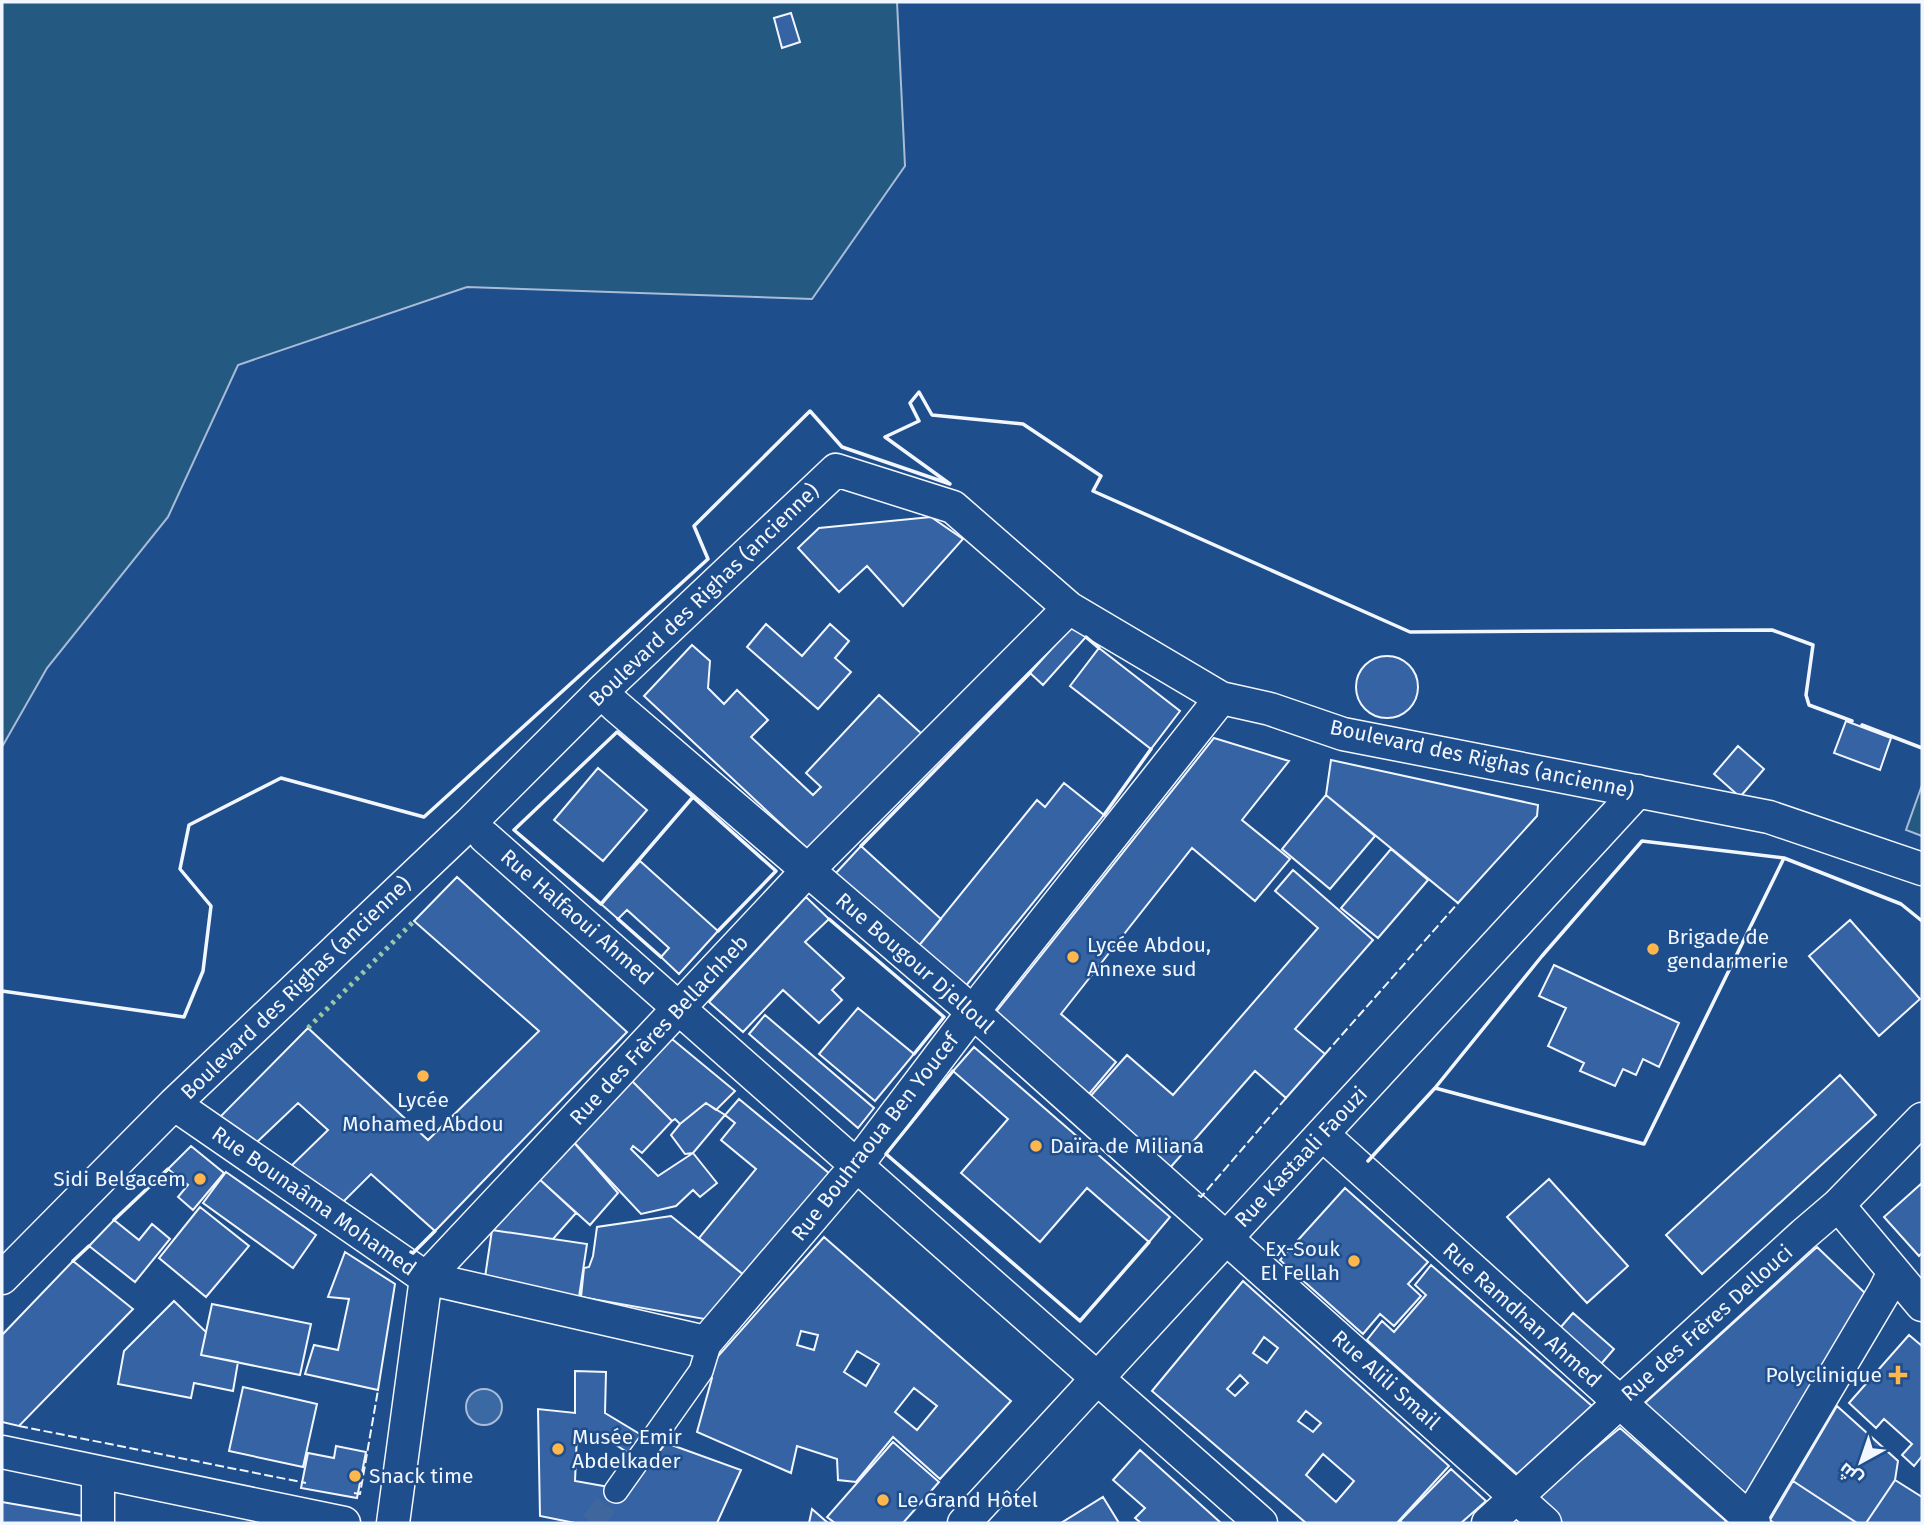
<svg xmlns="http://www.w3.org/2000/svg" width="1924" height="1525" font-family="'Fira Sans',Cairo,sans-serif">
	<style>
		.green { fill: #245a82; stroke: #a8bbd7; stroke-width: 2 }
		.water { fill: #3b69a3; stroke: #a8bbd7; stroke-width: 2 }
		.building { fill: #3563a3; stroke: #f2f6ff; stroke-width: 2; fill-rule: evenodd }
		.lines { fill: none; stroke-linecap: round; stroke-linejoin: round }
		.pedestrian-tunnel { stroke: #3f679d; stroke-width: 23; stroke-dasharray: 23 11; stroke-linecap: butt }
		.pedestrian-casing { stroke: #f2f6ff; stroke-width: 26 }
		.minor-casing { stroke: #f2f6ff; stroke-width: 35 }
		.pedestrian { stroke: #1f4e8c; stroke-width: 23 }
		.minor { stroke: #1f4e8c; stroke-width: 32 }
		.hedge { stroke: #97c8a6; stroke-width: 5; stroke-dasharray: 3.5 5; stroke-linecap: butt }
		.fence { stroke: #f2f6ff; stroke-width: 2; stroke-dasharray: 9 3.5; stroke-linecap: butt }
		.wall { stroke: #f2f6ff; stroke-width: 3.5 }
		.poi-dot { fill: #ffb74d; stroke: #1f4e8c; stroke-width: 2.5 }
		.labels { text-anchor: middle; stroke-width: 5; stroke-linejoin: round; paint-order: stroke }
		.street-label { font-size: 21px; fill: #f2f6ff; stroke: #1f4e8c }
		.poi-label { font-size: 21px; fill: #f2f6ff; stroke: #1f4e8c; text-anchor: start }
	</style>
	<rect width="100%" height="100%" fill="#1f4e8c"/>
	<path class="green" d="M 2,2 L 897,2 L 905,166 L 812,299 L 467,287 L 238,365 L 168,517 L 47,668 L 2,747 Z
		M 1922,785 L 1922,836 L 1906,830 Z"/>
	<path class="water" d="M466 1407a18 18 0 1 1 36 0a18 18 0 1 1-36 0Z"/>
	<path class="building" d="M 791,13 L 800,42 L 782,48 L 774,18 Z
		M 931,517 L 963,539 L 903,606 L 867,566 L 839,592 L 798,548 L 819,528 Z
		M 766,624 L 802,656 L 830,624 L 849,641 L 835,658 L 851,672 L 818,709 L 747,647 Z
		M 1072,626 L 1086,637 L 1043,685 L 1030,673 Z
		M 692,645 L 710,661 L 708,688 L 724,704 L 737,690 L 768,720 L 751,737 L 813,795 L 821,787 L 806,773 L 879,695 L 923,735 L 812,853 L 644,696 Z
		M 1099,648 L 1180,711 L 1151,749 L 1070,686 Z
		M1356 687a31 31 0 1 1 62 0a31 31 0 1 1-62 0Z
		M 1846,721 L 1891,738 L 1880,770 L 1834,753 Z
		M 1214,738 L 1289,761 L 1242,820 L 1290,859 L 1255,901 L 1192,848 L 1061,1014 L 1116,1062 L 1089,1094 L 996,1012 Z
		M 1738,746 L 1764,769 L 1740,797 L 1714,774 Z
		M 1331,760 L 1538,805 L 1537,816 L 1458,903 L 1326,795 Z
		M 598,768 L 647,810 L 603,861 L 554,820 Z
		M 1064,783 L 1104,815 L 965,987 L 917,948 L 1037,800 L 1045,807 Z
		M 1326,795 L 1375,836 L 1330,889 L 1282,849 Z
		M 861,846 L 941,919 L 917,948 L 835,874 Z
		M 1391,849 L 1428,880 L 1378,938 L 1341,908 Z
		M 640,861 L 718,931 L 679,974 L 661,957 L 669,948 L 627,910 L 618,919 L 601,904 Z
		M 1293,870 L 1373,940 L 1295,1029 L 1325,1054 L 1286,1098 L 1255,1071 L 1169,1169 L 1088,1099 L 1127,1055 L 1173,1095 L 1318,928 L 1275,891 Z
		M 457,877 L 627,1032 L 435,1231 L 371,1174 L 341,1204 L 289,1168 L 328,1130 L 298,1103 L 254,1145 L 218,1119 L 308,1028 L 428,1140 L 539,1031 L 414,921 Z
		M 806,897 L 829,919 L 805,942 L 844,978 L 832,990 L 842,1000 L 819,1023 L 783,990 L 743,1032 L 709,1002 Z
		M 1850,920 L 1920,999 L 1879,1036 L 1809,956 Z
		M 1554,965 L 1679,1023 L 1659,1067 L 1643,1059 L 1636,1075 L 1623,1069 L 1615,1086 L 1580,1071 L 1584,1063 L 1548,1046 L 1566,1008 L 1539,996 Z
		M 858,1008 L 914,1054 L 875,1101 L 819,1054 Z
		M 765,1015 L 874,1108 L 858,1128 L 749,1034 Z
		M 672,1039 L 735,1091 L 716,1110 L 706,1103 L 680,1124 L 675,1119 L 672,1121 L 631,1080 Z
		M 974,1047 L 1170,1217 L 1149,1242 L 1087,1188 L 1040,1242 L 961,1173 L 1008,1119 L 953,1071 Z
		M 1840,1075 L 1876,1115 L 1702,1274 L 1666,1235 Z
		M 631,1080 L 672,1121 L 642,1153 L 633,1146 L 631,1149 L 658,1176 L 693,1153 L 717,1183 L 700,1197 L 693,1190 L 676,1206 L 641,1214 L 570,1138 Z
		M 739,1099 L 830,1174 L 745,1276 L 699,1238 L 756,1169 L 721,1140 L 735,1123 L 725,1115 Z
		M 706,1103 L 725,1115 L 693,1153 L 685,1154 L 671,1135 L 680,1124 Z
		M 570,1138 L 618,1193 L 590,1225 L 537,1177 Z
		M 191,1146 L 224,1173 L 193,1210 L 178,1197 L 188,1185 L 168,1169 Z
		M 226,1172 L 316,1235 L 293,1268 L 203,1203 Z
		M 537,1177 L 576,1213 L 553,1239 L 492,1230 Z
		M 1549,1179 L 1628,1266 L 1587,1303 L 1507,1217 Z
		M 1922,1183 L 1922,1253 L 1919,1256 L 1884,1217 Z
		M 1345,1188 L 1428,1262 L 1408,1284 L 1421,1296 L 1394,1326 L 1380,1314 L 1363,1334 L 1280,1260 Z
		M 200,1207 L 249,1246 L 206,1297 L 159,1258 Z
		M 671,1216 L 745,1276 L 710,1320 L 581,1297 L 584,1268 L 589,1267 L 593,1256 L 597,1227 Z
		M 114,1220 L 139,1240 L 152,1224 L 170,1239 L 135,1282 L 89,1246 Z
		M 492,1230 L 587,1244 L 579,1297 L 484,1284 Z
		M 824,1237 L 1011,1401 L 940,1479 L 893,1437 L 856,1482 L 838,1480 L 837,1459 L 797,1446 L 791,1473 L 697,1432 L 712,1378 L 704,1372 ZM 801,1331 L 818,1335 L 814,1350 L 797,1345 ZM 857,1351 L 879,1364 L 866,1386 L 844,1372 ZM 914,1388 L 937,1406 L 917,1430 L 895,1412 Z
		M 1817,1247 L 1868,1296 L 1746,1498 L 1690,1449 L 1645,1403 Z
		M 345,1252 L 395,1284 L 378,1390 L 305,1374 L 314,1345 L 338,1350 L 349,1299 L 328,1297 Z
		M 73,1261 L 133,1309 L 19,1426 L 2,1422 L 2,1335 Z
		M 1431,1265 L 1592,1406 L 1518,1475 L 1367,1340 L 1382,1321 L 1394,1332 L 1426,1295 L 1415,1285 Z
		M 1243,1281 L 1449,1466 L 1397,1523 L 1306,1523 L 1152,1391 ZM 1264,1337 L 1278,1348 L 1267,1363 L 1253,1353 ZM 1240,1375 L 1248,1383 L 1235,1396 L 1227,1389 ZM 1306,1411 L 1321,1423 L 1313,1432 L 1298,1421 ZM 1323,1454 L 1354,1481 L 1336,1502 L 1306,1475 Z
		M 174,1301 L 206,1332 L 201,1355 L 238,1362 L 233,1391 L 194,1383 L 191,1398 L 118,1384 L 124,1351 Z
		M 212,1304 L 311,1324 L 300,1375 L 201,1355 Z
		M 1573,1313 L 1614,1349 L 1595,1371 L 1554,1335 Z
		M 1909,1335 L 1922,1346 L 1922,1456 L 1914,1466 L 1902,1455 L 1912,1444 L 1884,1419 L 1876,1428 L 1849,1403 Z
		M 575,1371 L 606,1372 L 605,1413 L 648,1439 L 633,1456 L 599,1434 L 577,1434 L 575,1481 L 609,1487 L 623,1498 L 666,1443 L 741,1470 L 717,1523 L 575,1523 L 540,1516 L 538,1409 L 575,1413 Z
		M 243,1387 L 317,1404 L 303,1467 L 229,1451 Z
		M 1837,1406 L 1898,1461 L 1895,1480 L 1866,1523 L 1857,1523 L 1793,1481 Z
		M 1620,1428 L 1726,1521 L 1725,1523 L 1563,1523 L 1535,1498 Z
		M 893,1442 L 939,1482 L 903,1523 L 835,1523 L 827,1517 Z
		M 336,1446 L 366,1452 L 357,1498 L 301,1488 L 308,1453 L 334,1458 Z
		M 1140,1450 L 1221,1523 L 1141,1523 L 1135,1518 L 1145,1508 L 1113,1480 Z
		M 1451,1469 L 1486,1501 L 1461,1523 L 1403,1523 L 1400,1521 Z
		M 1895,1480 L 1922,1497 L 1922,1523 L 1866,1523 Z
		M 1793,1481 L 1857,1523 L 1774,1523 L 1770,1520 Z
		M 1103,1497 L 1119,1523 L 1061,1523 Z
		M 2,1502 L 83,1516 L 84,1523 L 2,1523 Z
		M 812,1509 L 828,1523 L 809,1523 Z"/>
	<g class="lines">
		<path class="pedestrian-tunnel" d="M 592,1523 L 616,1491"/>
		<defs>
			<path id="pedestrian" d="M 616,1491 L 701,1371 L 712,1335"/>
			<path id="minor" d="M 601,692 L 616,706 L 973,1012 L 1545,1523
				M 485,837 C 745,1065 1002,1296 1261,1523
				M 174,1104 L 426,1278 L 706,1342 L 857,1165 L 986,995 L 1221,698
				M 1322,1134 L 1754,1523
				M 1838,1205 L 1922,1305
				M 2,1278 L 174,1104 L 470,823 L 601,692 L 836,470 L 953,507 L 1069,608 L 1221,698 L 1270,709 L 1343,734 L 1769,817 L 1922,869
				M 2,1452 L 344,1523
				M 98,1472 L 98,1523
				M 393,1523 L 426,1278 L 808,870 L 1069,608
				M 964,1523 L 1638,791
				M 1488,1523 L 1804,1234 L 1838,1205 L 1922,1119
				M 1747,1523 L 1884,1292 L 1894,1272"/>
		</defs>
		<use href="#pedestrian" class="pedestrian-casing"/>
		<use href="#minor" class="minor-casing"/>
		<use href="#pedestrian" class="pedestrian"/>
		<use href="#minor" class="minor"/>
		<path class="hedge" d="M 308,1028 L 414,921"/>
		<path class="fence" d="M 1325,1054 L 1458,903
			M 1198,1195 L 1201,1197 L 1286,1098
			M 19,1426 L 306,1483
			M 354,1493 L 360,1494 L 378,1390"/>
		<path class="wall" d="M 1086,637 L 1099,648
			M 1862,725 L 1922,748
			M 617,732 L 693,797 L 601,904 L 514,830 Z
			M 693,797 L 776,871 L 718,931
			M 1104,815 L 1151,749
			M 1642,841 L 1784,858 L 1644,1144 L 1435,1088 L 1542,956 Z
			M 861,846 L 1030,673
			M 618,919 L 661,957
			M 829,919 L 944,1017 L 914,1054
			M 2,991 L 184,1017 L 203,971 L 211,906 L 180,869 L 189,825 L 281,778 L 424,817 L 708,559 L 694,526 L 810,411 L 842,447 L 950,484 L 885,437 L 919,421 L 910,403 L 919,392 L 932,415 L 1023,424 L 1101,476 L 1093,491 L 1410,632 L 1772,630 L 1813,645 L 1806,695 L 1809,705 L 1852,721
			M 953,1071 L 886,1154 L 1080,1321 L 1149,1242
			M 1368,1161 L 1435,1088 L 1644,1144 L 1784,858 L 1901,904 L 1922,921
			M 114,1220 L 168,1169
			M 411,1252 L 413,1253 L 435,1231
			M 73,1261 L 89,1246"/>
	</g>
	<g class="poi-dot">
		<circle cx="1653" cy="949" r="7"/>
		<circle cx="1073" cy="957" r="7"/>
		<circle cx="423" cy="1076" r="7"/>
		<circle cx="1036" cy="1146" r="7"/>
		<circle cx="200" cy="1179" r="7"/>
		<circle cx="1354" cy="1261" r="7"/>
		<path d="M1894.5 1364.5h7v7h7v7h-7v7h-7v-7h-7v-7h7z"/>
		<circle cx="558" cy="1449" r="7"/>
		<circle cx="355" cy="1476" r="7"/>
		<circle cx="883" cy="1500" r="7"/>
	</g>
	<g class="labels">
		<g class="street-label">
			<text transform="translate(704 595) rotate(-44)" y="7">Boulevard des Righas (ancienne)</text>
			<text transform="translate(1482 759) rotate(12)" y="7">Boulevard des Righas (ancienne)</text>
			<text transform="translate(577 917) rotate(41)" y="7">Rue Halfaoui Ahmed</text>
			<text transform="translate(915 963) rotate(41)" y="7">Rue Bougour Djelloul</text>
			<text transform="translate(296 988) rotate(-44)" y="7">Boulevard des Righas (ancienne)</text>
			<text transform="translate(659 1030) rotate(-47)" y="7">Rue des Frères Bellachheb</text>
			<text transform="translate(875 1137) rotate(-52)" y="7">Rue Bouhraoua Ben Youcef</text>
			<text transform="translate(1301 1157) rotate(-47)" y="7">Rue Kastaali Faouzi</text>
			<text transform="translate(314 1201) rotate(35)" y="7">Rue Bounaâma Mohamed</text>
			<text transform="translate(1522 1315) rotate(42)" y="7">Rue Ramdhan Ahmed</text>
			<text transform="translate(1707 1323) rotate(-42)" y="7">Rue des Frères Dellouci</text>
			<text transform="translate(1386 1380) rotate(42)" y="7">Rue Alili Smail</text>
		</g>
		<g class="poi-label">
			<text x="1667" y="944">Brigade de<tspan x="1667" dy="24">gendarmerie</tspan></text>
			<text x="1087" y="952">Lycée Abdou,<tspan x="1087" dy="24">Annexe sud</tspan></text>
			<text x="423" y="1107" text-anchor="middle">Lycée<tspan x="423" dy="24">Mohamed Abdou</tspan></text>
			<text x="1050" y="1153">Daïra de Miliana</text>
			<text x="186" y="1186" text-anchor="end">Sidi Belgacem</text>
			<text x="1340" y="1256" text-anchor="end">Ex-Souk<tspan x="1340" dy="24">El Fellah</tspan></text>
			<text x="1882" y="1382" text-anchor="end">Polyclinique</text>
			<text x="572" y="1444">Musée Emir<tspan x="572" dy="24">Abdelkader</tspan></text>
			<text x="369" y="1483">Snack time</text>
			<text x="897" y="1507">Le Grand Hôtel</text>
		</g>
	</g>
	<rect width="1924" height="1525" fill="none" stroke="#f2f6ff" stroke-width="7"/>
	<g transform="translate(1861 1462) rotate(220)" stroke="#1f4e8c" stroke-width="5" paint-order="stroke">
	<path d="M0-5L12 26L0 18L-12 26Z" fill="#f2f6ff"/>
	<text y="-10" font-size="19" font-weight="bold" text-anchor="middle" fill="#f2f6ff">ش</text>
	</g>
</svg>
